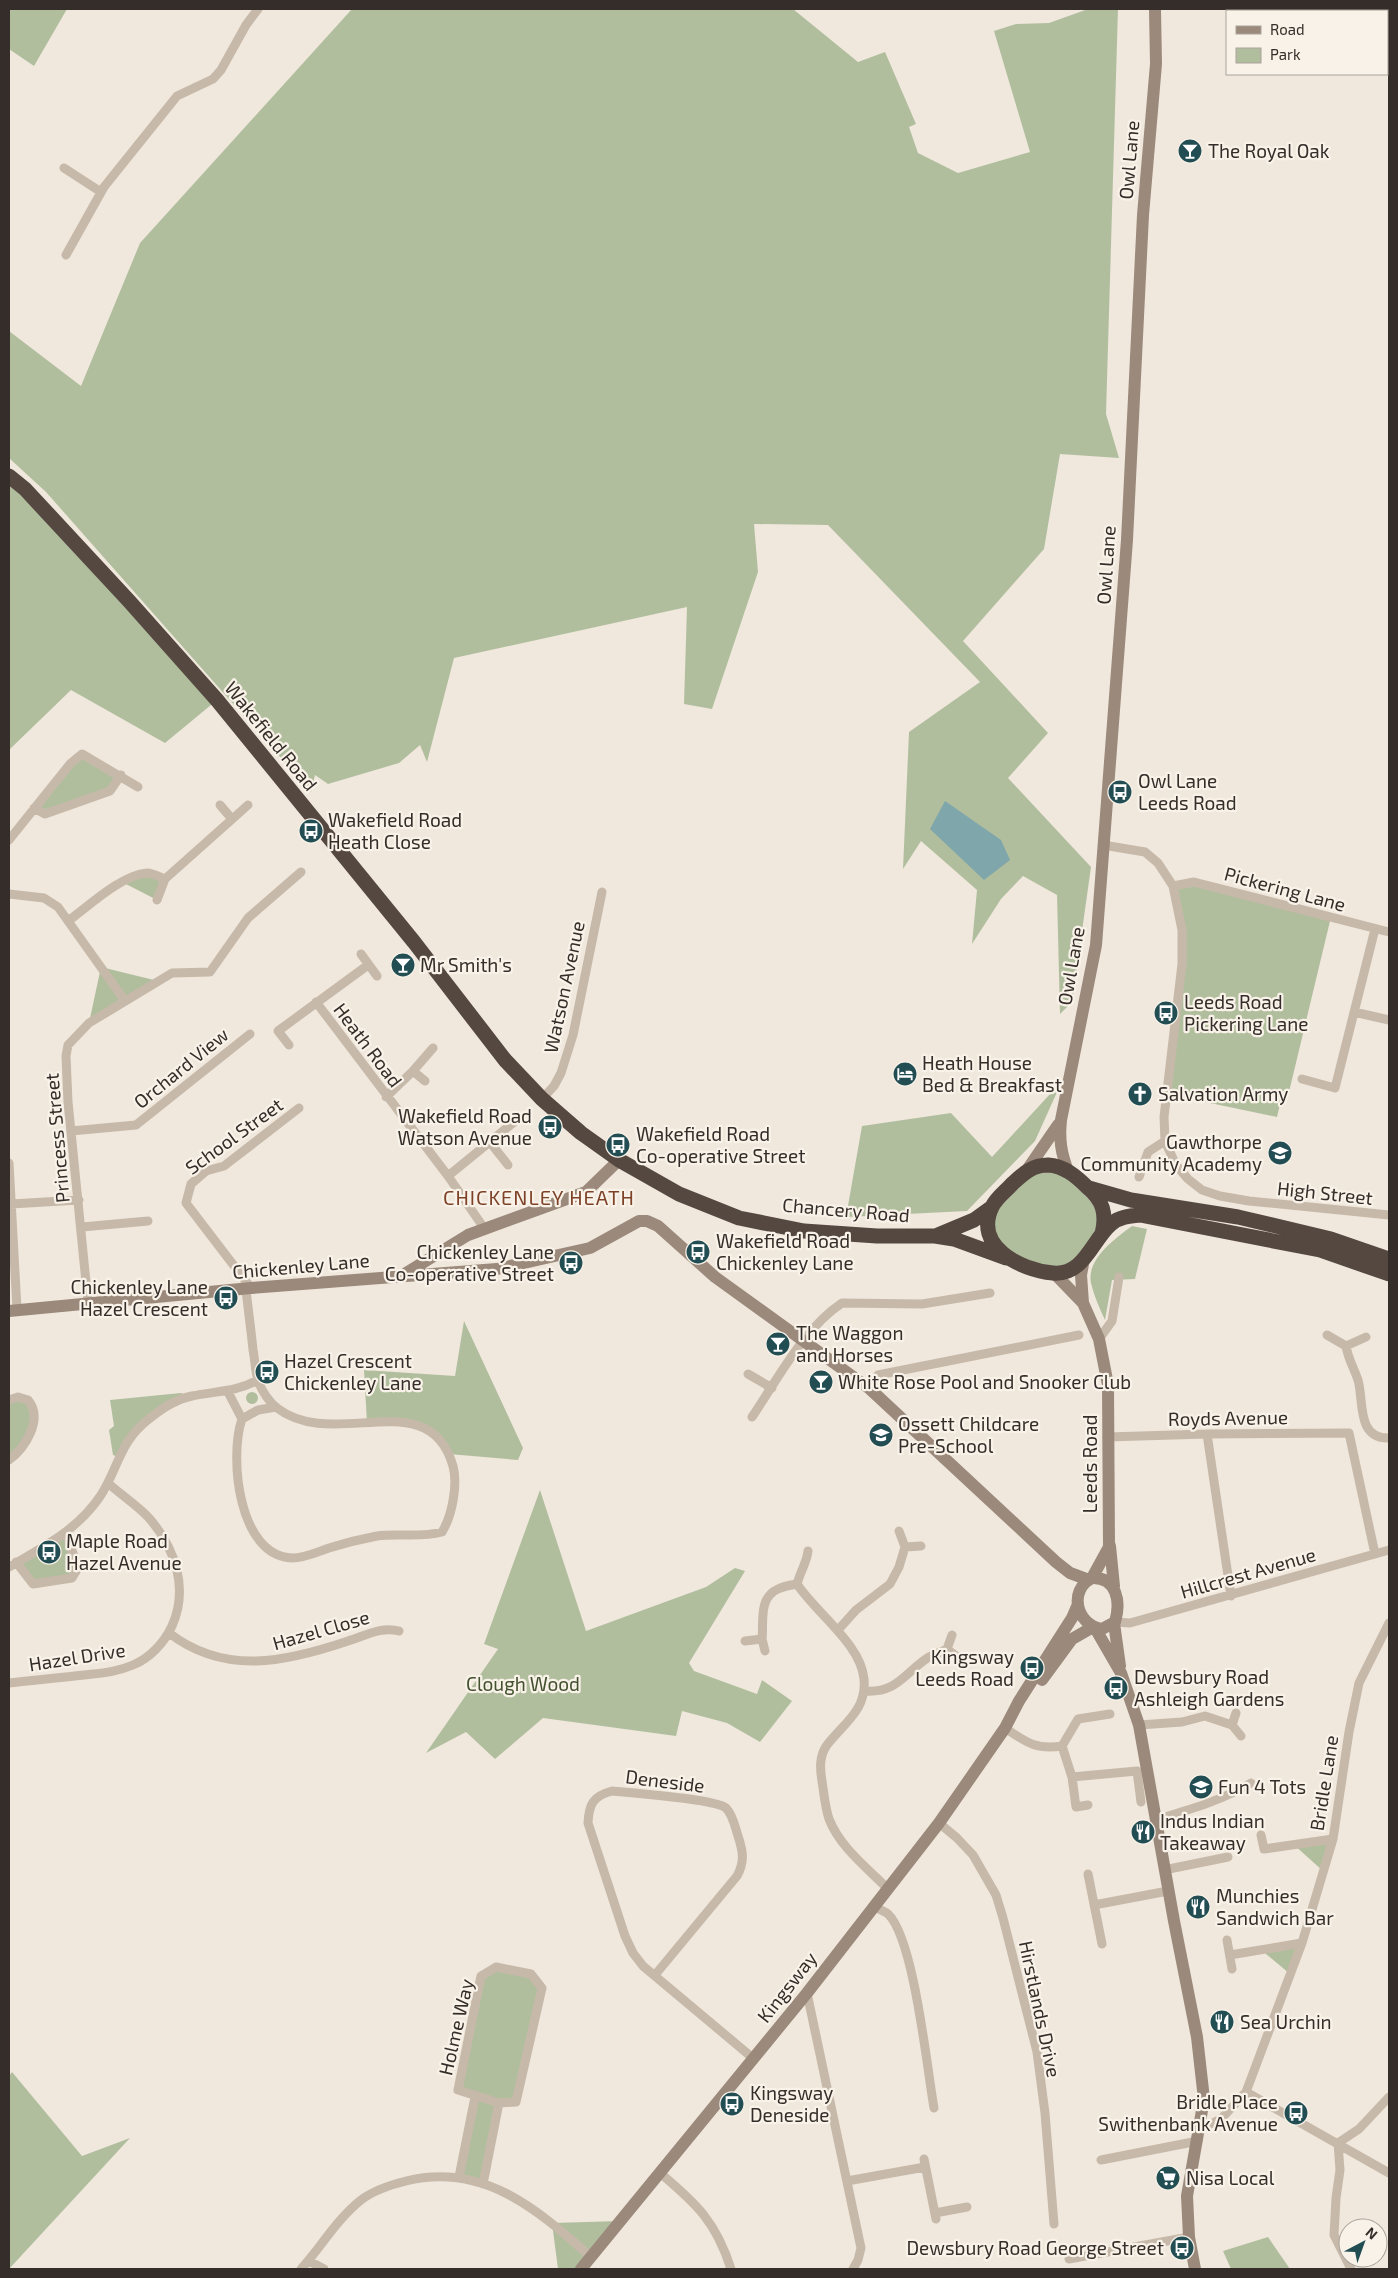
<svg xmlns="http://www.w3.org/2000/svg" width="1398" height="2278" font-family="'Exo 2',sans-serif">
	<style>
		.green { fill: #b1be9e }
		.water { fill: #7ea6ab }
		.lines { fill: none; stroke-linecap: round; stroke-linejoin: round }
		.street { stroke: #c7b9a9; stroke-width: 9 }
		.secondary { stroke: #9b897b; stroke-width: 12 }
		.highway { stroke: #554840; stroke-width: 15 }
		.labels { text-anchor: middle; stroke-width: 4.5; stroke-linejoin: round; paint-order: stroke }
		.poi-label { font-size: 19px; fill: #352d29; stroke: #f8f2e9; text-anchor: start }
		.street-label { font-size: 19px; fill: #352d29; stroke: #f8f2e9 }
		.park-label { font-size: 19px; fill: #42512e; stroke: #f8f2e9 }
		.neighbourhood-label { font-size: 20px; letter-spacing: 1px; fill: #7e4228; stroke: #f8f2e9 }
	</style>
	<rect width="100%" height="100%" fill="#f0e8dd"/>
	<path class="green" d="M 9,9 L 67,9 L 34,66 L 9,49 Z
		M 352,9 L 793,9 L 858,62 L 885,52 L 916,124 L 909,127 L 918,153 L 958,173 L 1030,152 L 994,31 L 1016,24 L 1049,23 L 1088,9 L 1118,9 L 1106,414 L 1119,458 L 1060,454 L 1044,549 L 963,641 L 1048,733 L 1008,778 L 1091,867 L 1072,1002 L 1060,1014 L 1057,895 L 1023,876 L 1001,899 L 972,944 L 977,890 L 921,841 L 903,869 L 909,732 L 980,682 L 828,525 L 754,524 L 758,572 L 712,709 L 684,704 L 687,607 L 454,658 L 427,762 L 420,745 L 399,763 L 328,784 L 315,775 L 311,792 L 46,492 L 9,458 L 9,331 L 81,386 L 140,243 Z
		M 9,476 L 217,700 L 165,743 L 71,690 L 9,750 Z
		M 82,754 L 121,775 L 110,791 L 45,814 L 34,808 Z
		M 137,875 L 165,879 L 157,900 L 122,882 Z
		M 1194,882 L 1331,917 L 1289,1092 L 1283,1091 L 1277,1117 L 1167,1094 L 1182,964 L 1173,886 Z
		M 101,967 L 158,981 L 89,1023 Z
		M 1062,1081 L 1035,1141 L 967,1211 L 846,1217 L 862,1126 L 951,1113 L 992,1157 Z
		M 1034,1167 L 1077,1178 L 1105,1223 L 1063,1272 L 999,1252 L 992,1207 Z
		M 1132,1226 L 1147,1229 L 1135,1279 L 1112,1280 L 1105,1320 C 1100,1309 1094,1296 1091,1283 C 1086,1259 1116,1238 1132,1226 Z
		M 464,1321 L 523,1448 L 518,1460 L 449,1454 L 425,1428 L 367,1423 L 364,1370 L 455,1376 Z
		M246 1398a6 6 0 1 1 12 0a6 6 0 1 1-12 0Z
		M 181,1393 L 190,1396 L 150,1418 L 119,1457 L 113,1455 L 109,1430 L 114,1426 L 110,1400 Z
		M 9,1400 L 28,1400 L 32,1427 L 9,1460 Z
		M 540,1490 L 586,1631 L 706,1587 L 735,1568 L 745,1571 L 689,1663 L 694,1671 L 757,1694 L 762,1680 L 792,1701 L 760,1742 L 727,1723 L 682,1711 L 676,1736 L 543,1718 L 495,1759 L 466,1732 L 426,1753 L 498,1649 L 484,1644 Z
		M 66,1533 L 78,1568 L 72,1578 L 33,1584 L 16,1562 Z
		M 1333,1839 L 1323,1871 L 1293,1844 Z
		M 1302,1943 L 1290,1974 L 1260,1949 Z
		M 496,1967 L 531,1974 L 542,1988 L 516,2102 L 499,2104 L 483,2184 L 459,2177 L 475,2097 L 458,2090 L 481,1976 Z
		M 12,2072 L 82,2156 L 130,2138 L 9,2269 L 9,2076 Z
		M 620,2221 L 581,2269 L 558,2269 L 552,2223 Z
		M 1268,2237 L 1290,2269 L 1231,2269 L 1223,2251 Z"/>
	<path class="water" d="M 945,801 L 1001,840 L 1010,860 L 984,880 L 930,829 Z"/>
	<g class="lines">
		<path class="street" d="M 64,168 L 101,192
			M 66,255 L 104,187 L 177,96 L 213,79 L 221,70 L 246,25 L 258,9
			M 220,805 L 232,819
			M 34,808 L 45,814 L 110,791 L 121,775
			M 9,840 L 70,764 L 82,754 L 138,787
			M 1103,845 L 1145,852 L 1158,863 L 1173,886 L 1182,930 L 1182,964 L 1164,1117 L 1165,1141 L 1176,1165 L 1188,1179 L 1202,1190 L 1220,1196 L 1249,1201 L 1389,1215
			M 1173,886 L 1194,882 L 1389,932
			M 9,894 L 44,898 L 58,907 L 125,1001
			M 157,900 L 165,879 L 248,805
			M 68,921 C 89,906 121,875 147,873 C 153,873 160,877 165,879
			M 361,954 L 377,976
			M 316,1002 L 448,1176 L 484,1228
			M 1354,1012 L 1389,1020
			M 289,1045 L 278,1031 L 368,965
			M 413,1071 L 425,1081
			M 1302,1079 L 1335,1088 L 1375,929
			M 386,1097 L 413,1071 L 433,1048
			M 542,1099 L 554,1086 L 561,1073 L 573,1035 L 602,892
			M 71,1131 L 136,1125 L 250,1034
			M 489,1141 L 508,1165
			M 9,1163 L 17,1309
			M 448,1176 L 519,1118
			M 1139,1177 L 1148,1152 L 1165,1141
			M 11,1204 L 79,1200
			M 82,1227 L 148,1221
			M 251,1288 L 186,1203 L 191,1184 L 206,1171 L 224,1166 L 299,1108
			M 88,1302 L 68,1102 L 66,1056 L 68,1045 L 89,1023 L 172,973 L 210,972 L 248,918 L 301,872
			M 1327,1335 L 1346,1346 L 1366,1337
			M 1099,1339 L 1112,1321 L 1119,1277
			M 1346,1346 C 1348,1359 1354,1368 1358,1380 C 1364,1400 1356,1439 1389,1438
			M 748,1374 L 772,1388
			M 870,1389 L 878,1375 L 1079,1335
			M 228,1392 L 242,1419 C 229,1456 238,1556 292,1558 C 305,1558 317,1552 329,1548 C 345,1543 361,1539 377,1536 C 399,1533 420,1538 442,1532 C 452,1516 458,1485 453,1466 C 429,1382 334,1452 277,1408 C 269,1402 261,1390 258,1380 C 255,1371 255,1359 253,1350 C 251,1329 248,1309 246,1289
			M 9,1400 L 18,1397 L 28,1400 C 44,1419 25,1448 9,1460
			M 752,1417 C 777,1380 804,1328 842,1303 L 922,1304 L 990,1293
			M 242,1419 L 258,1410 L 276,1407
			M 1207,1434 L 1231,1596
			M 1107,1437 L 1207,1434 L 1349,1433 L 1375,1554
			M 905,1547 L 921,1546
			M 808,1551 C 807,1562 800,1572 797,1584 C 816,1613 861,1644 864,1679 C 867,1710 844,1723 827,1745 C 819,1756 820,1769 822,1781 C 824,1794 825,1807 829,1819 C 840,1847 866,1867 887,1888
			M 16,1562 L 33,1584 L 72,1578 L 78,1568 L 66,1533
			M 9,1567 C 43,1547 78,1530 101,1495 C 119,1467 119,1442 149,1419 C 161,1409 177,1399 192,1396 C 216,1391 236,1392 258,1380
			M 1115,1622 L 1130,1623 L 1389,1550
			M 838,1630 L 856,1610 L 890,1584 L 899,1567 L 905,1547 L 899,1531
			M 169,1633 C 225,1676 286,1662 348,1641 C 365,1636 381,1626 399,1631
			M 762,1639 C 764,1622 758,1598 778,1589 C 784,1586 791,1585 797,1584
			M 745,1641 L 762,1639 L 765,1651
			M 947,1649 L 960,1659
			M 9,1683 C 34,1680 59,1678 84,1675 C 101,1673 117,1672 133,1665 C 150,1658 164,1643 172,1626 C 189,1588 175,1548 149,1518 C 137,1505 121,1495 108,1483
			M 865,1691 C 896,1693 903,1675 926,1659 C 932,1654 940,1653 947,1649 L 952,1635
			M 1236,1713 L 1232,1725 L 1241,1736
			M 1139,1725 L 1182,1722 L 1205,1716 L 1232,1725
			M 1005,1728 C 1026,1742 1035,1750 1062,1746 L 1078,1719 L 1110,1714
			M 1062,1746 L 1072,1777 L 1076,1807 L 1088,1805
			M 1072,1777 L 1137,1771 L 1141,1802
			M 1155,1820 C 1188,1810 1221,1801 1251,1783
			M 939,1823 L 957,1838 L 973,1855 L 996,1895 L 1003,1918 L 1037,2052 L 1045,2113 L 1054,2224
			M 1261,1835 L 1264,1849 L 1333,1839
			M 1164,1870 L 1228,1857
			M 1088,1874 L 1102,1944
			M 1094,1905 L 1168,1891
			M 874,1907 C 878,1909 884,1911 888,1914 C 914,1938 927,2069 934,2108
			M 1227,1940 L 1232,1969
			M 1230,1955 L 1302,1943
			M 496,1967 L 531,1974 L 542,1988 L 516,2102 L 499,2103 L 458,2090 L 481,1976 Z
			M 655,1975 L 737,1876 C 745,1862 743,1851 738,1836 C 735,1827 733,1815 726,1808 C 715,1799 631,1793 612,1791 C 593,1796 589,1804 588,1823 L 625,1936 L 633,1953 L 643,1966 L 754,2059
			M 807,1993 L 861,2248 L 858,2260 L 853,2269
			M 1246,2092 L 1389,2173
			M 1200,2129 L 1221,2119 L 1246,2092 L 1302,1943 L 1333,1839 L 1349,1732 L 1359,1683 L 1389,1623
			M 924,2159 L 936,2219
			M 1101,2160 L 1198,2141
			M 660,2173 C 697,2204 716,2222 731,2269
			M 459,2177 L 475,2097
			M 847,2181 L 925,2167
			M 483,2184 L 499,2103
			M 935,2213 L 967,2207
			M 1069,2259 L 1189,2237
			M 309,2261 L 324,2269
			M 301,2269 C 321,2247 337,2219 361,2200 C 374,2190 390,2185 406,2181 C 483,2162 537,2209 591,2257
			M 1351,2269 L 1334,2235 L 1336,2198 L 1340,2170 L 1338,2143 L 1359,2129 L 1389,2097"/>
		<path class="secondary" d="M 1027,1170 L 1058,1125
			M 1068,1171 C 1061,1153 1059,1139 1061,1120 L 1096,945 L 1127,540 L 1143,215 L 1156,64 L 1155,9
			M 406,1273 L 468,1235 L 586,1192 L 619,1160
			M 1054,1273 L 1083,1303 L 1099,1339 L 1108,1385 L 1109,1547 L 1092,1578
			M 1083,1303 L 1081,1275 L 1084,1259
			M 9,1311 L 251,1288 L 497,1269 L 590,1248 L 639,1221 L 647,1221 L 658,1226 L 715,1277 L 870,1389 L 1056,1562 L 1070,1573 L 1089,1580
			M 1110,1546 L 1114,1586
			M 1092,1578 C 1117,1577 1121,1602 1115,1622 L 1102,1629 C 1076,1625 1068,1590 1092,1578 Z
			M 1114,1623 L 1120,1666
			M 1095,1628 L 1121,1673 L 1139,1725 L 1174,1921 L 1197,2037 L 1204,2099 L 1187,2196 L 1189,2237 L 1195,2269
			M 1042,1680 L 1072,1639 L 1093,1627
			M 581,2269 L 807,1993 L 939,1823 L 1005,1728 L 1019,1701 L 1072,1618 L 1078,1604"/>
		<path class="highway" d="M 9,476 L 25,489 L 129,601 L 217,700 L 414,942 L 505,1060 L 542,1099 L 581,1133 L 619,1160 L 679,1194 L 739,1218 L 804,1231 L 877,1236 L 935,1236 L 954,1239 L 1006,1258
			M 1089,1188 L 1131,1200 L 1238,1217 L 1331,1239 L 1389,1259
			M 1102,1234 C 1107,1214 1103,1200 1087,1187 C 1076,1176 1064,1166 1048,1165 C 1032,1165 1023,1174 1012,1184 C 1006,1191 996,1198 992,1207 C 973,1246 1020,1270 1053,1273 C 1084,1276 1092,1240 1111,1224 C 1119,1217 1129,1216 1140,1215 L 1320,1250 L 1389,1274
			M 938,1235 L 974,1220 L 992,1207"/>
	</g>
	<defs>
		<symbol id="bar-disc" viewBox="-11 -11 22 22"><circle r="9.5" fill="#214d53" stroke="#f8f2e9"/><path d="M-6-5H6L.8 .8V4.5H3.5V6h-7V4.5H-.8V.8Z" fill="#fff"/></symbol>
		<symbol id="bus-disc" viewBox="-11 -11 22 22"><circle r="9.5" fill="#214d53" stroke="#f8f2e9"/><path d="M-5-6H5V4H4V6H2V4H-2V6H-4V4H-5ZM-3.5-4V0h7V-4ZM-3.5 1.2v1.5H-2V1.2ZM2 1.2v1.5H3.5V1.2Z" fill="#fff"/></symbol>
		<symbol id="hotel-disc" viewBox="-11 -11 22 22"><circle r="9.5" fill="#214d53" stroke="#f8f2e9"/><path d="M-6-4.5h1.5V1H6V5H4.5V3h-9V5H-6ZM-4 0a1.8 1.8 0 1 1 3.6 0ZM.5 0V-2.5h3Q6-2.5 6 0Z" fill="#fff"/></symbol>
		<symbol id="church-disc" viewBox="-11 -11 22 22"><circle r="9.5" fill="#214d53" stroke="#f8f2e9"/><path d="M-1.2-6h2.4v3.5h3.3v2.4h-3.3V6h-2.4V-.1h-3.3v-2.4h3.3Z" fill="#fff"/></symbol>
		<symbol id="school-disc" viewBox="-11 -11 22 22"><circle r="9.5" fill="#214d53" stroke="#f8f2e9"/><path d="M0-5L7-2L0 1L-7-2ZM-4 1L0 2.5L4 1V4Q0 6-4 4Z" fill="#fff"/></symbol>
		<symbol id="restaurant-disc" viewBox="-11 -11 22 22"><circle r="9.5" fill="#214d53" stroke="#f8f2e9"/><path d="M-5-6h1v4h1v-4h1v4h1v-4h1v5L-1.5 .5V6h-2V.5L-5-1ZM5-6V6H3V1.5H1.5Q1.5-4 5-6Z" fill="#fff"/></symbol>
		<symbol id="supermarket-disc" viewBox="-11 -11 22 22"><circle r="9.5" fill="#214d53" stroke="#f8f2e9"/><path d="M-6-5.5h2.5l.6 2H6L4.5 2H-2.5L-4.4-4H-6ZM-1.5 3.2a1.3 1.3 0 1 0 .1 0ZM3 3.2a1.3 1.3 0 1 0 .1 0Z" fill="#fff"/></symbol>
	</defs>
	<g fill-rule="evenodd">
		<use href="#bar-disc" x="1176" y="137" width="28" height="28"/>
		<use href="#bus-disc" x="1106" y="778" width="28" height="28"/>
		<use href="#bus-disc" x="297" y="817" width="28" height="28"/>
		<use href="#bar-disc" x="389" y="951" width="28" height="28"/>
		<use href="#bus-disc" x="1152" y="999" width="28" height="28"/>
		<use href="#hotel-disc" x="891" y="1060" width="28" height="28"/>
		<use href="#church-disc" x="1126" y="1080" width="28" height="28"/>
		<use href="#bus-disc" x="536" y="1113" width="28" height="28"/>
		<use href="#bus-disc" x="604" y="1131" width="28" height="28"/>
		<use href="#school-disc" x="1266" y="1139" width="28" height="28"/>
		<use href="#bus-disc" x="684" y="1238" width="28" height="28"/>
		<use href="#bus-disc" x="557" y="1249" width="28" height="28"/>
		<use href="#bus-disc" x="212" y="1284" width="28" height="28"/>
		<use href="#bar-disc" x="764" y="1330" width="28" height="28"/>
		<use href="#bus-disc" x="253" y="1358" width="28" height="28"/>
		<use href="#bar-disc" x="807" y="1368" width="28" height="28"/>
		<use href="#school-disc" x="867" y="1421" width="28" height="28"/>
		<use href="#bus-disc" x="35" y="1538" width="28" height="28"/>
		<use href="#bus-disc" x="1018" y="1654" width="28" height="28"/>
		<use href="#bus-disc" x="1102" y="1674" width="28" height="28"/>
		<use href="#school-disc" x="1187" y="1773" width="28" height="28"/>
		<use href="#restaurant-disc" x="1129" y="1818" width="28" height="28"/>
		<use href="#restaurant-disc" x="1184" y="1893" width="28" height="28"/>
		<use href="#restaurant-disc" x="1208" y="2008" width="28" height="28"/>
		<use href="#bus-disc" x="718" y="2090" width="28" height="28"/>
		<use href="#bus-disc" x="1282" y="2099" width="28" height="28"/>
		<use href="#supermarket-disc" x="1154" y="2164" width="28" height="28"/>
		<use href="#bus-disc" x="1168" y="2234" width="28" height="28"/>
	</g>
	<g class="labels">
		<g class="poi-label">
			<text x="1208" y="158">The Royal Oak</text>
			<text x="1138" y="788">Owl Lane<tspan x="1138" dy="22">Leeds Road</tspan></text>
			<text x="328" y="827">Wakefield Road<tspan x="328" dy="22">Heath Close</tspan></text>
			<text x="420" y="972">Mr Smith's</text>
			<text x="1184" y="1009">Leeds Road<tspan x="1184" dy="22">Pickering Lane</tspan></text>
			<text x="922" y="1070">Heath House<tspan x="922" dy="22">Bed &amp; Breakfast</tspan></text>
			<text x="1158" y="1101">Salvation Army</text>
			<text x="532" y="1123" text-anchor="end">Wakefield Road<tspan x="532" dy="22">Watson Avenue</tspan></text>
			<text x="636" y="1141">Wakefield Road<tspan x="636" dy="22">Co-operative Street</tspan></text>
			<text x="1262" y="1149" text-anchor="end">Gawthorpe<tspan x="1262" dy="22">Community Academy</tspan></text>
			<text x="716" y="1248">Wakefield Road<tspan x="716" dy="22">Chickenley Lane</tspan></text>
			<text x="554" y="1259" text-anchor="end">Chickenley Lane<tspan x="554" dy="22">Co-operative Street</tspan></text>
			<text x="208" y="1294" text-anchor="end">Chickenley Lane<tspan x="208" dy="22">Hazel Crescent</tspan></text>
			<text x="796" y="1340">The Waggon<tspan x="796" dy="22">and Horses</tspan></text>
			<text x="284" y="1368">Hazel Crescent<tspan x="284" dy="22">Chickenley Lane</tspan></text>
			<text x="838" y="1389">White Rose Pool and Snooker Club</text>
			<text x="898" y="1431">Ossett Childcare<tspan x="898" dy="22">Pre-School</tspan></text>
			<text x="66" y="1548">Maple Road<tspan x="66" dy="22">Hazel Avenue</tspan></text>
			<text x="1014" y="1664" text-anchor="end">Kingsway<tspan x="1014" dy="22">Leeds Road</tspan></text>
			<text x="1134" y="1684">Dewsbury Road<tspan x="1134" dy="22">Ashleigh Gardens</tspan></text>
			<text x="1218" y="1794">Fun 4 Tots</text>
			<text x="1160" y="1828">Indus Indian<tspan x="1160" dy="22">Takeaway</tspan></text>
			<text x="1216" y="1903">Munchies<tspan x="1216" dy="22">Sandwich Bar</tspan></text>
			<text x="1240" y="2029">Sea Urchin</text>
			<text x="750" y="2100">Kingsway<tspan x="750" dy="22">Deneside</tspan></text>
			<text x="1278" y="2109" text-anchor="end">Bridle Place<tspan x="1278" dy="22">Swithenbank Avenue</tspan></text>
			<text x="1186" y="2185">Nisa Local</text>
			<text x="1164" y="2255" text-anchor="end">Dewsbury Road George Street</text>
		</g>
		<g class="street-label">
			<text transform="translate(1129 160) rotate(-85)" y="7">Owl Lane</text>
			<text transform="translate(1106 565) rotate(-86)" y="7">Owl Lane</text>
			<text transform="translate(271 736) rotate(51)" y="7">Wakefield Road</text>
			<text transform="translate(1285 889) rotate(15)" y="7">Pickering Lane</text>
			<text transform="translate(1071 966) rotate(-80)" y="7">Owl Lane</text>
			<text transform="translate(564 987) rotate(-78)" y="7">Watson Avenue</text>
			<text transform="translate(368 1045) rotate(53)" y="7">Heath Road</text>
			<text transform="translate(181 1068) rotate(-39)" y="7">Orchard View</text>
			<text transform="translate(234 1136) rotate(-36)" y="7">School Street</text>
			<text transform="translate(57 1138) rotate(-95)" y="7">Princess Street</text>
			<text transform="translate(1325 1193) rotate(6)" y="7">High Street</text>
			<text transform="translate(846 1210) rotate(5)" y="7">Chancery Road</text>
			<text transform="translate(301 1266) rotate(-5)" y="7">Chickenley Lane</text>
			<text transform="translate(1228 1418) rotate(-1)" y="7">Royds Avenue</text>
			<text transform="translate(1090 1464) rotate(-90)" y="7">Leeds Road</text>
			<text transform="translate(1248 1573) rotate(-16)" y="7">Hillcrest Avenue</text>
			<text transform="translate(321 1630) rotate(-16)" y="7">Hazel Close</text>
			<text transform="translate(77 1657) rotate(-9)" y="7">Hazel Drive</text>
			<text transform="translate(665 1781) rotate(7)" y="7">Deneside</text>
			<text transform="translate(1324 1783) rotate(-81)" y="7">Bridle Lane</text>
			<text transform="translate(787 1987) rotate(-52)" y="7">Kingsway</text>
			<text transform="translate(1040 2009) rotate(78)" y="7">Hirstlands Drive</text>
			<text transform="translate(456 2027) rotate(-77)" y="7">Holme Way</text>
		</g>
		<g class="park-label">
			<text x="523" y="1691">Clough Wood</text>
		</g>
		<g class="neighbourhood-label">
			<text x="539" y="1205">CHICKENLEY HEATH</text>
		</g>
	</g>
	<rect width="1398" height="2278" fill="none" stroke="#352d29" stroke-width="20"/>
	<rect x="1226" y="10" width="162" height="65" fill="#f8f2e9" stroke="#aaa39c"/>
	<rect x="1236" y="26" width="25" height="8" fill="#9b897b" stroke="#aaa39c"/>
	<text x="1270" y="35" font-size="15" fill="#352d29">Road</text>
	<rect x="1236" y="48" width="25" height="15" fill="#b1be9e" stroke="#aaa39c"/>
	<text x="1270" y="60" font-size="15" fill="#352d29">Park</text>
	<g transform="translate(1363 2243) rotate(41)"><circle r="24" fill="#f8f2e9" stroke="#aaa39c"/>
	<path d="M0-4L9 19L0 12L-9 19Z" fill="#214d53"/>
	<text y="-8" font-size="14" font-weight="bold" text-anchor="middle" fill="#352d29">N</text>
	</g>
</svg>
